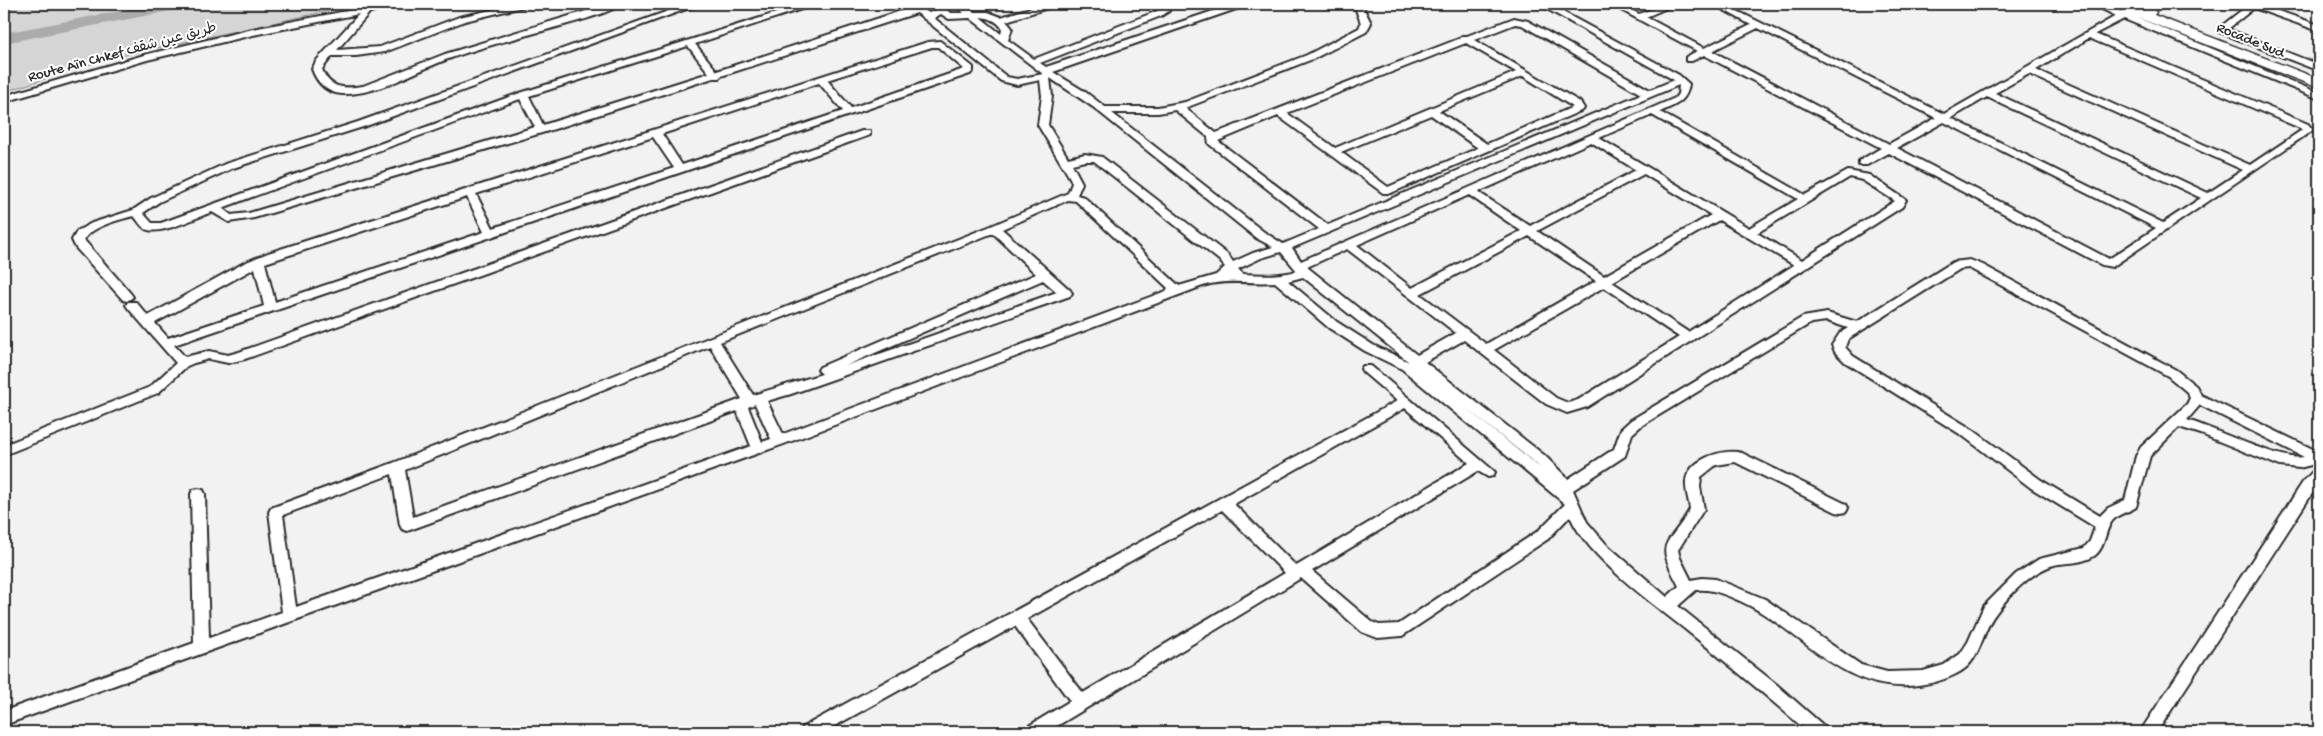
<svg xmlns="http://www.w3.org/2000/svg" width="2323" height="736" font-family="'Gochi Hand','Playpen Sans Arabic',sans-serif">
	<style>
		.green { fill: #d5d5d5; stroke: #808080 }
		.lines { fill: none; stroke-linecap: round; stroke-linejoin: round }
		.river { fill: #ababab; fill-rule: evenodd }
		.minor-casing { stroke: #2b2b2b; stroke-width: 4 }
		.highway-casing { stroke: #2b2b2b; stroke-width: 3 }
		.minor { fill: #fff; fill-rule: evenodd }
		.highway { fill: #fff; fill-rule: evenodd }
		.labels { text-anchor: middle; stroke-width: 4; stroke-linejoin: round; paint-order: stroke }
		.far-street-label { font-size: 15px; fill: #2b2b2b; stroke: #fff }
	</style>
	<rect width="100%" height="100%" fill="#f2f2f2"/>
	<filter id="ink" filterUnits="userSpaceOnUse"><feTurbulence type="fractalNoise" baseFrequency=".02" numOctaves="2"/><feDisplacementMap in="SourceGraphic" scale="10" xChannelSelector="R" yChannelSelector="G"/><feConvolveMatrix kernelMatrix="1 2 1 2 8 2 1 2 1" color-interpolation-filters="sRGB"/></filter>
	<g filter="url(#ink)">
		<path class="green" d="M 4,4 L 360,4 L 107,59 L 4,92 Z"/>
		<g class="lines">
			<path class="river" d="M 157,4 L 189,4 L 187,7 L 181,9 L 4,43 L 4,33 Z"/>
			<defs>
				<path id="minor" d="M 383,4 L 399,4 L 370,12 L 337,50 L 380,47 L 459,17 L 519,4 L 534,4 L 465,21 L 385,52 L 356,56 L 332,56 L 322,69 C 329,89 344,89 363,86 L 445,54 L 609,4 L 621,4 C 610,14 563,25 546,30 C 514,39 482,47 451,58 C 416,70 380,95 342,94 C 327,93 317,83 312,69 L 317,60 L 359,14 L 253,35 L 147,60 L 4,102 L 4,96 L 144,55 L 253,29 Z
					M 688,4 L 700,4 L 366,126 L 233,168 L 159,202 L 143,213 L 152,223 L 161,223 L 520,93 L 805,4 L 817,4 L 695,44 L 717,71 L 910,8 L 919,7 L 929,13 L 936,10 L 932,6 L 933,4 L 939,4 L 951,13 L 964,13 L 955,4 L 964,4 L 974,12 L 988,12 L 1001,17 L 1043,4 L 1055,4 L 1054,6 L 1006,21 L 1012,28 L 1008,40 L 1034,59 L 1155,12 L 1162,8 L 1163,4 L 1171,4 L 1169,11 L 1161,16 L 1040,63 L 1046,67 L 1234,4 L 1246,4 L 1245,6 L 1053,72 L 1084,91 L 1105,107 L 1158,107 L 1185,102 L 1307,55 L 1359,28 L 1361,23 L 1355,7 L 1356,4 L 1364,4 L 1363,7 L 1371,23 L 1366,32 L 1313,59 L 1185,108 L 1216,133 L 1461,38 L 1462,36 L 1467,36 L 1514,18 L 1528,21 L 1650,90 L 1674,80 L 1538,4 L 1548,4 L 1679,75 L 1689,84 C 1687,102 1675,105 1660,112 L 1805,195 L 1848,171 L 1869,175 L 1906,200 L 1902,207 L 1587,407 L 1567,413 L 1546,404 L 1464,340 L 1425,362 L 1544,455 L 1568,479 L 1614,449 L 1621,429 L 1631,420 L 1803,317 L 1827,313 L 1857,322 L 1953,262 L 1970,260 L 1983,265 L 2176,370 L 2196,386 L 2201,395 L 2319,452 L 2319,463 L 2299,468 L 2280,466 L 2201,434 L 2179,427 L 2150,456 L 2136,507 C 2129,512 2119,513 2113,520 C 2104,530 2106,548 2094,556 C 2082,564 2067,562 2054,565 C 2032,571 2009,595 1996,613 C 1980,633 1982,662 1956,674 C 1941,682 1924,685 1908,686 C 1839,690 1798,627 1740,601 C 1726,595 1712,588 1696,590 L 1678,606 L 1776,684 L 1825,727 L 1827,732 L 1808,732 C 1768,697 1727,663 1686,630 C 1651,602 1587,557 1570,516 L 1548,539 L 1402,636 L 1378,638 L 1362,632 L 1301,578 L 1047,732 L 1025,732 L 1027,727 L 1070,701 L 1015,626 L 824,732 L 801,732 L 803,727 L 1397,401 L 1363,372 L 1361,369 L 1363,366 L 1371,366 L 1495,472 L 1493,476 L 1488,477 L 1478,471 L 1312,571 L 1372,622 L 1379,625 L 1399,624 L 1538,531 L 1565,504 L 1402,369 L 1365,351 L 1329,328 L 1275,282 C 1249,284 1225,278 1200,287 L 784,444 L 4,725 L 4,711 L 194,643 L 191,494 L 193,490 L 198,489 L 203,490 L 205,494 L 209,638 L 282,612 L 269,512 L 271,508 L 393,463 L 991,226 L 1068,193 L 1072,183 L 1070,178 L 1038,125 L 1042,96 L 1040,80 L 1017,85 L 1001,81 L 917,13 L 721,76 L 719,78 L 713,78 L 545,132 L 254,218 L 229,222 L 212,212 C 197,217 164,234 148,230 C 142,229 138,220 134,216 C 121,219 90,227 84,240 L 131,294 L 133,297 L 127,301 L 123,300 L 76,248 L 72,240 L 77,231 L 92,223 L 133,210 L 151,198 L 225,164 L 358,122 ZM 941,14 L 949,19 L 970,18 L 1043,74 L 1017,79 L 1007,77 L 934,18 ZM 980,17 C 990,18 996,20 1002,28 L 1001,34 ZM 1515,24 L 1522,25 L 1641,94 L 1328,225 L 1218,141 L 1278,116 L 1383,193 L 1391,193 L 1583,110 L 1584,108 L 1580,102 L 1474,40 ZM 1466,43 L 1516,72 L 1335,148 L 1287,113 ZM 688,46 L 709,73 L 543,125 L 529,96 ZM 1523,76 L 1573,107 L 1487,144 L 1439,111 ZM 1050,78 L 1093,107 L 1256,238 L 1273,247 L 1253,253 L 1233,262 L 1227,254 L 1102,157 L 1085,154 L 1068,158 L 1048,125 L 1052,96 ZM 1679,85 L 1678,94 L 1675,98 L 1301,261 L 1292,248 ZM 520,99 L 535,127 L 249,213 L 231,215 L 222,208 ZM 1175,110 L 1208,137 L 1209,144 L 1319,229 L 1283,244 L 1264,232 L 1112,113 L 1158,113 ZM 1431,115 L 1478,148 L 1388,187 L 1341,152 ZM 1652,115 L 1798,199 L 1749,228 L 1599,138 ZM 1591,142 L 1636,170 L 1530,226 L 1478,192 ZM 1085,161 L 1094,161 L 1219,260 L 1225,267 L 1216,275 L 1179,286 L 1084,197 L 1077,195 L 1082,183 L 1072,164 ZM 1644,174 L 1711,215 L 1604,276 L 1537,231 ZM 1850,177 L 1862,180 L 1895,201 L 1802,260 L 1757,233 ZM 1469,195 L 1521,231 L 1412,288 L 1357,245 ZM 1068,200 L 1076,201 L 1168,288 L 1166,291 L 783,434 L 767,401 L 791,394 L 1070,296 L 1072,293 L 1070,290 L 1002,229 ZM 1719,220 L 1794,265 L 1688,332 L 1612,282 ZM 993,233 L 1036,274 L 820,367 L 818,370 L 822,374 L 753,395 L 720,342 ZM 1529,236 L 1596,281 L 1486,344 L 1420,294 ZM 1347,249 L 1456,333 L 1417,355 L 1307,267 ZM 1281,252 L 1297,271 C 1279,276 1261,275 1243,274 L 1238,269 L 1261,258 ZM 1969,268 L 2168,376 L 2187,392 L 2190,398 L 2187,404 L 2141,447 L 2136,456 L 2125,500 L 2108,508 L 2100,516 L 2041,480 L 1973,430 L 1853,356 L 1845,347 L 1848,339 L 1960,269 ZM 1303,277 L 1409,362 L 1373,345 L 1337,322 L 1288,281 ZM 1043,280 L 1057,292 L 845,366 ZM 1604,287 L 1679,337 L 1578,400 L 1568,403 L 1556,398 L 1494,350 ZM 1827,321 L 1848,328 L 1840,333 L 1832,345 L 1835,352 L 1845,362 L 1963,436 L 2031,488 L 2095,527 L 2090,541 L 2084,548 L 2039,559 L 2016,574 L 1984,606 L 1968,642 L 1960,654 L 1944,665 L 1923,671 L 1887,672 L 1861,665 L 1765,599 L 1716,579 L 1702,578 L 1691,580 L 1680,558 L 1678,550 L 1704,509 L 1700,487 L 1701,477 L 1716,465 L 1735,462 L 1836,512 L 1841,513 L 1846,512 L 1848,508 L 1846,504 L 1742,453 C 1723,448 1689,459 1686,481 C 1685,490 1689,500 1690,509 C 1668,549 1653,538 1679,586 L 1667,597 L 1606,544 L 1587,522 L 1573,490 L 1625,456 L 1632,434 L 1641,426 L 1811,323 ZM 710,346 L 742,399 L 413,517 L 405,470 ZM 755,404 L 771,439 L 762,442 L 748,407 ZM 1462,405 L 1534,463 L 1541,468 ZM 2200,405 L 2304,457 C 2282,462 2214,428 2187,420 ZM 1405,408 L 1469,463 L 1298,565 L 1296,566 L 1234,504 ZM 737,411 L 751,446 L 296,607 L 283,515 L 392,474 L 400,525 L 402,529 L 407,531 ZM 1222,510 L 1285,573 L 1083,693 L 1027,619 Z
					M 1610,4 L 1620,4 L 1639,14 L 1665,4 L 1676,4 L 1646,17 L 1704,48 L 1751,25 L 1713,4 L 1723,4 L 1944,114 L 2116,16 L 2092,4 L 2103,4 L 2123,12 L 2133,10 L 2135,12 L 2131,15 L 2319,93 L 2319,99 L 2124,19 L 2095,34 L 2308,124 L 2313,130 L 2112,267 L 2102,265 L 1889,153 L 1867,165 L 1859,165 L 1859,161 L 1881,148 L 1704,55 L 1692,61 L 1686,61 L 1686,57 L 1697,51 ZM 1758,28 L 1936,118 L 1889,144 L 1712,51 ZM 2089,38 L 2300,128 L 2302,130 L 2250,165 L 2036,70 ZM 2029,74 L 2243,170 L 2208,193 L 1995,93 ZM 1987,97 L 2201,198 L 2163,223 L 1951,118 ZM 1944,122 L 2156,228 L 2109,259 L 1897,148 Z
					M 2246,4 L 2258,4 L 2319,25 L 2319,31 L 2254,8 L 2228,29 L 2319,65 L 2319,71 L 2219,32 L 2219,28 L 2247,6 Z
					M 940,41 L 973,67 L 973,71 L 970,74 L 174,345 L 185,357 L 209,351 L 228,355 L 239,352 L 862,131 L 870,131 L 870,135 L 245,359 L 228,363 L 209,359 L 194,363 L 187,366 L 158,393 L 4,455 L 4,445 L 150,387 L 176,363 L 128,308 L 126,305 L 128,302 L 136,302 L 148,316 L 244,263 L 268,253 L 928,42 ZM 932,47 L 938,47 L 964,69 L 851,108 L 827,80 ZM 819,83 L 843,111 L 682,165 L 662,134 ZM 653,137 L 674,168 L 493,228 L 476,194 ZM 467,197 L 484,232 L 275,302 L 265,263 ZM 255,268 L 264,306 L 168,338 L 155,323 Z
					M 2319,469 L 2319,483 L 2157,732 L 2140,732 L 2303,482 L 2314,470 Z"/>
				<path id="highway" d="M 2119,4 L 2149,4 L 2156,12 L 2154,15 L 2319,79 L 2319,88 L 2141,19 C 2131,17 2124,14 2118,6 Z"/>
			</defs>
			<use href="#minor" class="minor-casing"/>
			<use href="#highway" class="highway-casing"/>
			<use href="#minor" class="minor"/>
			<use href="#highway" class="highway"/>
		</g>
	</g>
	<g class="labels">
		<g class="far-street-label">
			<text transform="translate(2251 39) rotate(22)" y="5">Rocade Sud</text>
			<text transform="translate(122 51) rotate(-15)" y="5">Route Aïn Chkef طريق عين شقف</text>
		</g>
	</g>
	<rect width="2323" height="736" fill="none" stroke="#fff" stroke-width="20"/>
	<rect x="10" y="10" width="2303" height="716" fill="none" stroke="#2b2b2b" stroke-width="2" filter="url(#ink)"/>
</svg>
